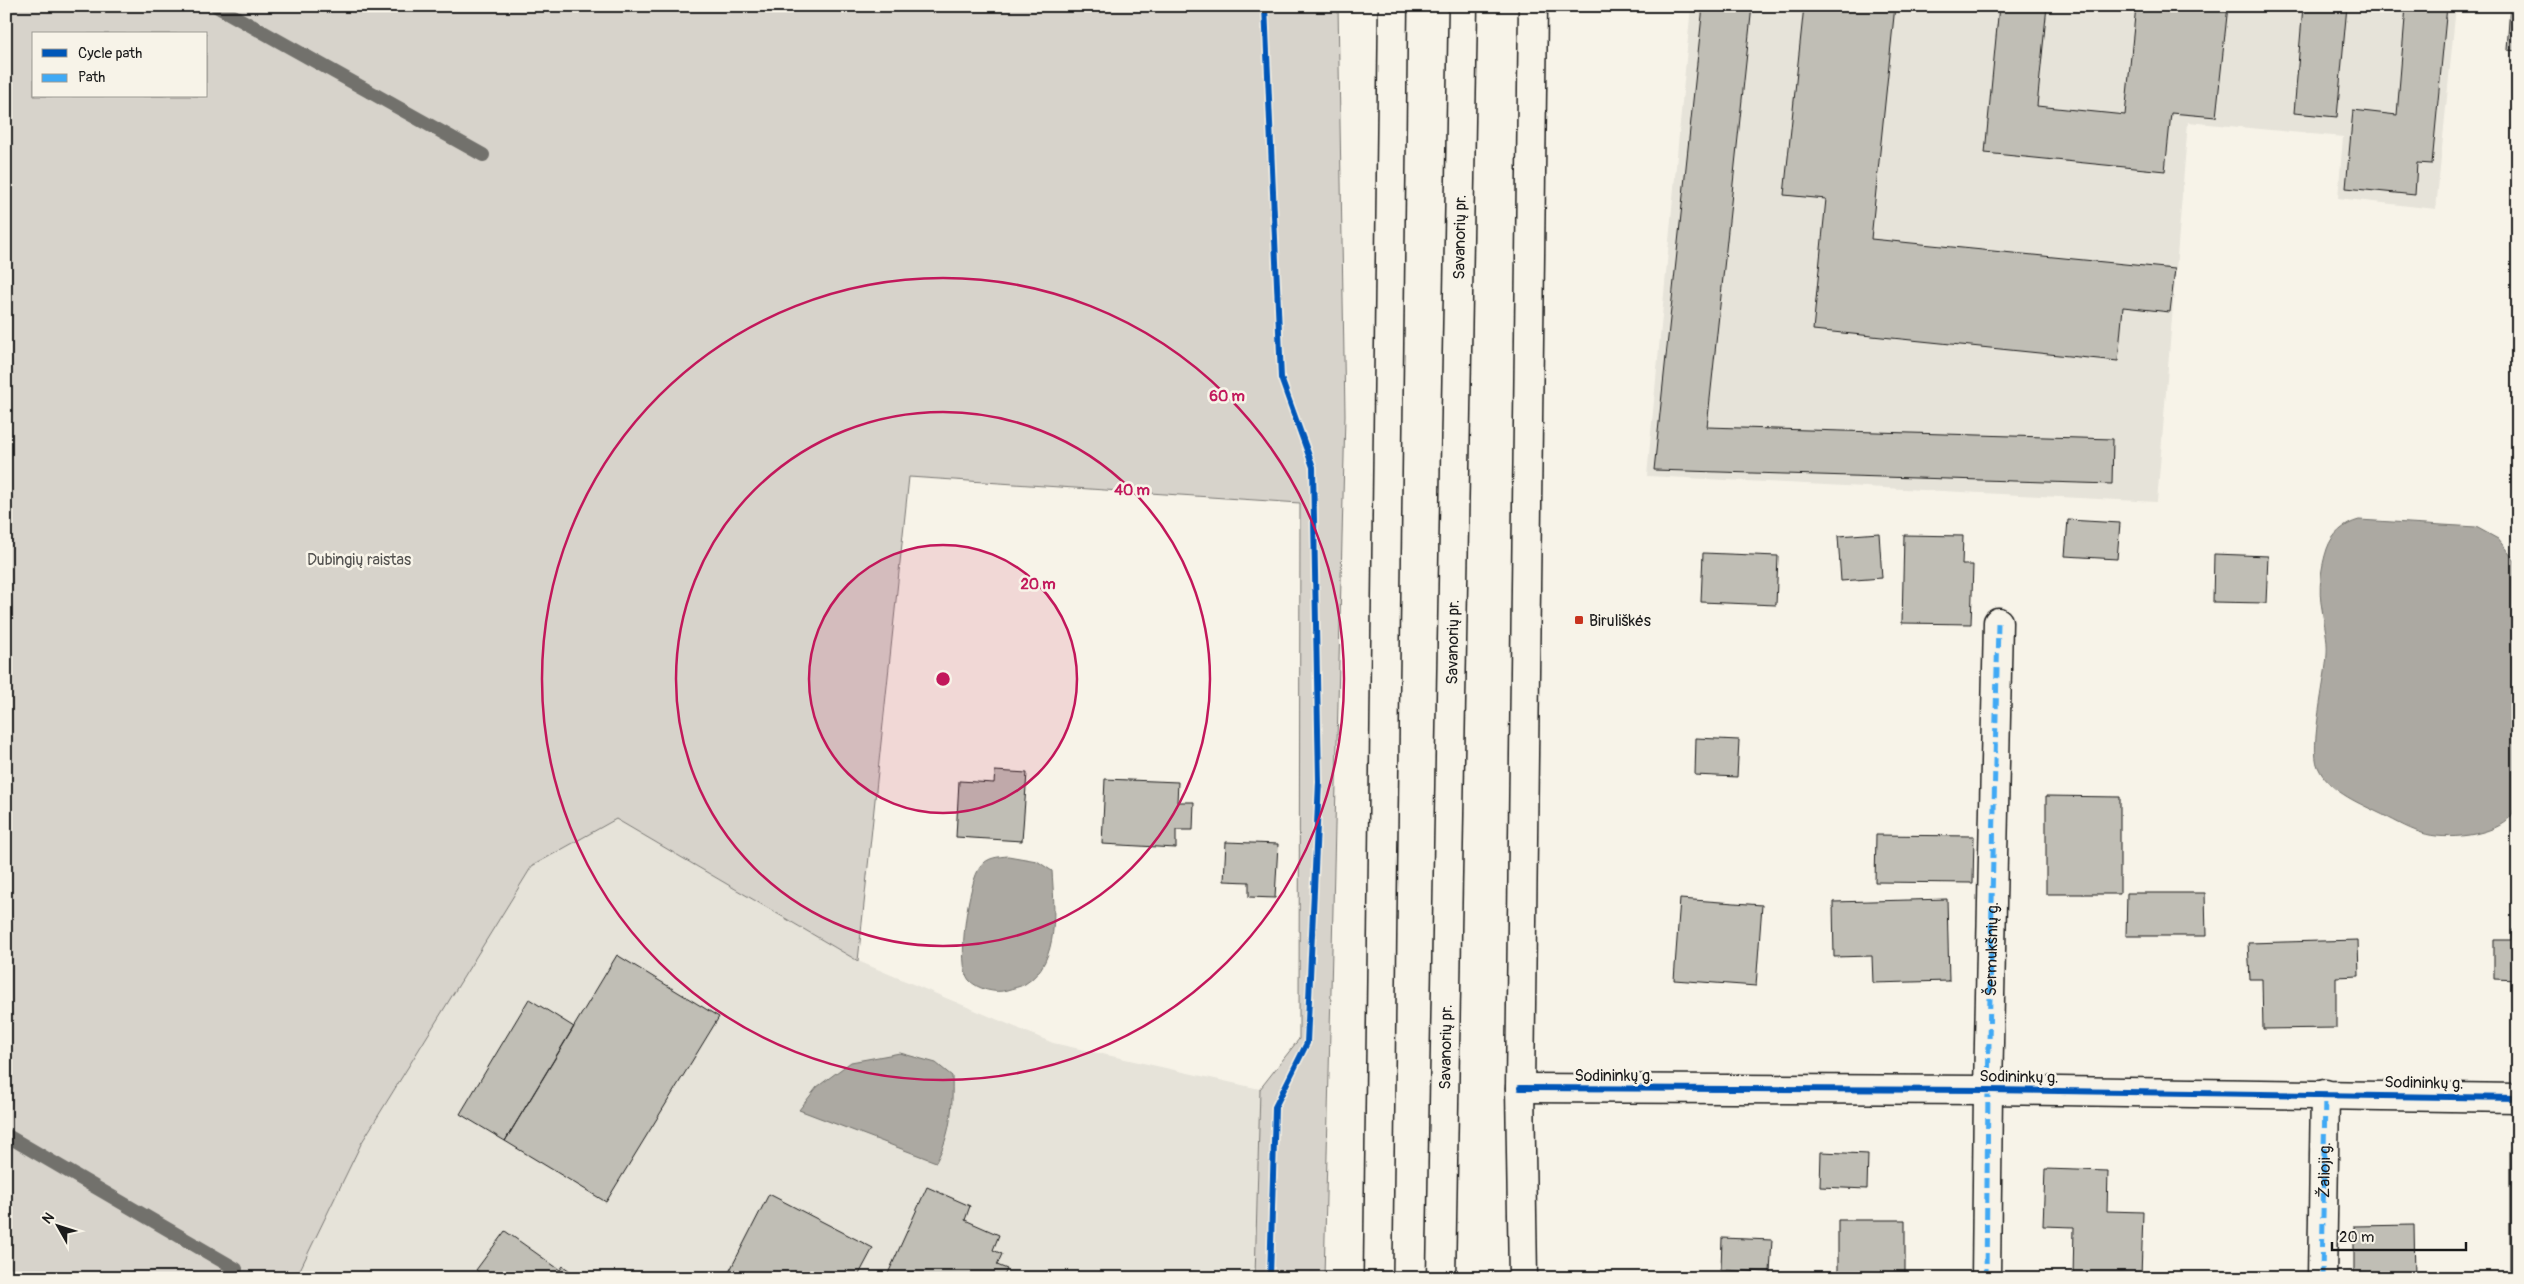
<svg xmlns="http://www.w3.org/2000/svg" width="2524" height="1284" font-family="Pangolin,sans-serif">
	<style>
		.built { fill: #e6e3d9 }
		.green { fill: #d7d3cb; stroke: #7a7874; fill-rule: evenodd }
		.water { fill: #aca9a2; stroke: #72716c }
		.lines { fill: none; stroke-linecap: round; stroke-linejoin: round }
		.stream { stroke: #72716c; stroke-width: 14 }
		.building { fill: #c0beb5; stroke: #1c1c1c }
		.street-casing { stroke: #1c1c1c; stroke-width: 31 }
		.highway-casing { stroke: #1c1c1c; stroke-width: 31 }
		.street { stroke: #f7f3e8; stroke-width: 28 }
		.highway { stroke: #f7f3e8; stroke-width: 28 }
		.quiet { stroke: #3fa9f5; stroke-width: 5; stroke-dasharray: 10 5; stroke-linecap: butt }
		.cycleway-casing { stroke: #f7f3e8; stroke-width: 9 }
		.cycleway { stroke: #0057b8; stroke-width: 6 }
		.ring { fill: none; stroke: #c2185b; stroke-width: 2.5 }
		.poi-dot { fill: #c8321e; stroke: #f7f3e8; stroke-width: 2 }
		.labels { text-anchor: middle; stroke-width: 5; stroke-linejoin: round; paint-order: stroke }
		.street-label { font-size: 16px; fill: #1c1c1c; stroke: #f7f3e8 }
		.park-label { font-size: 16px; fill: #545351; stroke: #f7f3e8 }
		.poi-label { font-size: 16px; fill: #1c1c1c; stroke: #f7f3e8; text-anchor: start }
		.centre { fill: #c2185b; stroke: #f7f3e8; stroke-width: 2.5 }
		.ring-label { font-size: 15px; text-anchor: middle; font-weight: bold; fill: #c2185b; stroke: #f7f3e8; stroke-width: 5; stroke-linejoin: round; paint-order: stroke }
	</style>
	<rect width="100%" height="100%" fill="#f7f3e8"/>
	<filter id="ink" filterUnits="userSpaceOnUse"><feTurbulence type="fractalNoise" baseFrequency=".02" numOctaves="2"/><feDisplacementMap in="SourceGraphic" scale="10" xChannelSelector="R" yChannelSelector="G"/><feConvolveMatrix kernelMatrix="1 2 1 2 8 2 1 2 1" color-interpolation-filters="sRGB"/></filter>
	<g filter="url(#ink)">
		<path class="built" d="M 1691,6 L 2456,6 L 2436,209 L 2338,198 L 2343,137 L 2188,122 L 2157,502 L 1647,476 Z
			M 616,819 L 858,961 L 1053,1043 L 1260,1089 L 1255,1278 L 296,1278 L 362,1142 L 532,866 Z"/>
		<path class="green" d="M 6,6 L 1338,6 L 1345,415 L 1324,1278 L 1255,1278 L 1260,1089 L 1299,1039 L 1300,503 L 909,477 L 858,961 L 616,819 L 532,866 L 362,1142 L 296,1278 L 6,1278 ZM 34,34 L 206,34 L 206,96 L 34,96 Z"/>
		<path class="water" d="M 2359,520 L 2476,527 L 2498,539 L 2515,561 L 2518,567 L 2517,802 C 2515,806 2514,812 2511,816 C 2496,836 2444,841 2422,833 C 2406,828 2392,819 2377,812 C 2356,802 2328,790 2318,767 C 2309,748 2326,678 2327,654 C 2328,638 2324,624 2322,609 C 2318,590 2321,567 2327,549 C 2332,534 2344,524 2359,520 Z
			M 1008,856 L 1037,861 L 1052,871 C 1054,906 1061,962 1025,984 C 1020,987 1013,988 1007,990 C 996,994 977,989 969,980 C 956,966 968,880 981,866 C 988,857 998,857 1008,856 Z
			M 900,1053 L 936,1063 L 952,1076 C 953,1108 951,1134 936,1162 L 799,1110 L 817,1087 L 851,1062 Z"/>
		<g class="lines">
			<path class="stream" d="M 216,6 L 483,155
				M 6,1135 L 236,1269"/>
		</g>
		<path class="building" d="M 1703,6 L 1752,6 L 1707,427 L 2113,439 L 2112,484 L 1654,470 Z
			M 1804,6 L 1895,6 L 1871,239 L 2175,269 L 2170,312 L 2123,307 L 2118,361 L 1813,330 L 1826,199 L 1784,195 Z
			M 1999,6 L 2047,6 L 2037,106 L 2125,115 L 2136,6 L 2228,6 L 2216,117 L 2171,113 L 2165,171 L 1985,153 Z
			M 2303,6 L 2347,6 L 2337,117 L 2294,113 Z
			M 2406,6 L 2447,6 L 2432,164 L 2417,163 L 2415,195 L 2346,188 L 2353,110 L 2397,115 Z
			M 2510,6 L 2518,6 L 2518,51 L 2507,50 Z
			M 2068,520 L 2120,523 L 2117,559 L 2065,556 Z
			M 1879,533 L 1882,578 L 1841,581 L 1838,536 Z
			M 1904,535 L 1963,536 L 1962,565 L 1973,565 L 1971,624 L 1902,623 Z
			M 1703,553 L 1778,556 L 1776,605 L 1701,602 Z
			M 2214,554 L 2268,556 L 2266,603 L 2213,602 Z
			M 1696,738 L 1739,740 L 1737,777 L 1695,775 Z
			M 995,771 L 1027,773 L 1022,841 L 956,837 L 959,781 L 994,783 Z
			M 1105,779 L 1178,782 L 1177,802 L 1194,802 L 1193,830 L 1176,830 L 1176,848 L 1102,844 Z
			M 2046,796 L 2120,797 L 2120,894 L 2046,894 Z
			M 1876,835 L 1974,836 L 1973,883 L 1875,882 Z
			M 1226,842 L 1278,844 L 1275,898 L 1249,897 L 1249,882 L 1224,881 Z
			M 2127,893 L 2205,893 L 2206,936 L 2126,936 Z
			M 1680,899 L 1762,905 L 1756,986 L 1674,980 Z
			M 1947,899 L 1949,981 L 1873,983 L 1872,956 L 1834,957 L 1833,902 Z
			M 2512,930 L 2518,930 L 2518,980 L 2494,979 L 2494,940 L 2511,940 Z
			M 2358,940 L 2359,976 L 2336,977 L 2336,1028 L 2263,1029 L 2262,979 L 2250,979 L 2248,943 Z
			M 617,955 L 719,1017 L 606,1202 L 505,1141 Z
			M 529,999 L 574,1027 L 505,1141 L 460,1114 Z
			M 1821,1152 L 1868,1154 L 1867,1189 L 1820,1187 Z
			M 2510,1152 L 2518,1152 L 2518,1271 L 2510,1271 Z
			M 2045,1169 L 2108,1171 L 2107,1211 L 2143,1212 L 2141,1278 L 2073,1278 L 2074,1227 L 2043,1226 Z
			M 927,1187 L 970,1206 L 965,1220 L 999,1235 L 993,1250 L 1002,1254 L 997,1265 L 1007,1269 L 1003,1278 L 886,1278 Z
			M 769,1194 L 873,1248 L 857,1278 L 726,1278 Z
			M 1838,1220 L 1905,1220 L 1905,1275 L 1838,1275 Z
			M 2414,1225 L 2415,1278 L 2354,1278 L 2354,1226 Z
			M 505,1231 L 560,1270 L 563,1266 L 580,1278 L 487,1278 L 476,1270 Z
			M 1722,1238 L 1772,1240 L 1770,1272 L 1721,1270 Z"/>
		<g class="lines">
			<defs>
				<g id="street">
					<path d="M 1520,1088 L 1988,1090 L 2518,1098"/>
					<path id="s1" d="M 1986,1278 L 1988,1090 L 1998,622"/>
					<path id="s2" d="M 2322,1278 L 2325,1094"/>
				</g>
				<g id="highway">
					<path d="M 1378,1278 L 1393,6"/>
					<path id="s3" d="M 1441,1278 L 1463,6"/>
					<path d="M 1523,1278 L 1520,1088 L 1533,6"/>
				</g>
			</defs>
			<use href="#street" class="street-casing"/>
			<use href="#highway" class="highway-casing"/>
			<use href="#street" class="street"/>
			<use href="#highway" class="highway"/>
			<path class="quiet" d="M 1986,1278 L 1988,1090 L 1998,622
				M 2322,1278 L 2325,1094"/>
			<defs>
				<path id="cycleway" d="M 1265,6 L 1281,378 L 1313,467 L 1319,781 L 1307,1043 L 1275,1107 L 1270,1278
					M 1520,1088 L 1988,1090 L 2518,1098"/>
			</defs>
			<use href="#cycleway" class="cycleway-casing"/>
			<use href="#cycleway" class="cycleway"/>
		</g>
	</g>
	<circle cx="943" cy="679" r="134" fill="#c2185b" fill-opacity=".12"/>
	<g class="ring">
		<circle cx="943" cy="679" r="134"/>
		<circle cx="943" cy="679" r="267"/>
		<circle cx="943" cy="679" r="401"/>
	</g>
	<rect class="poi-dot" x="1574" y="615" width="10" height="10" rx="2.5"/>
	<g class="labels">
		<g class="street-label">
			<text dy="6" stroke="none"><textPath href="#s3" startOffset="1041">Savanorių pr.</textPath></text>
			<text dy="6" stroke="none"><textPath href="#s3" startOffset="636">Savanorių pr.</textPath></text>
			<text dy="6" stroke="none"><textPath href="#s1" startOffset="329">Šermukšnių g.</textPath></text>
			<text dy="6" stroke="none"><textPath href="#s3" startOffset="231">Savanorių pr.</textPath></text>
			<text x="1614" y="1081">Sodininkų g.</text>
			<text transform="translate(2019 1076) rotate(1)" y="6">Sodininkų g.</text>
			<text transform="translate(2424 1082) rotate(1)" y="6">Sodininkų g.</text>
			<text dy="6" stroke="none"><textPath href="#s2" startOffset="108">Žalioji g.</textPath></text>
		</g>
		<g class="park-label">
			<text x="359" y="565">Dubingių raistas</text>
		</g>
		<g class="poi-label">
			<text x="1589" y="626">Biruliškės</text>
		</g>
	</g>
	<circle cx="943" cy="679" r="8" class="centre"/>
	<g class="ring-label">
		<text x="1227" y="401">60 m</text>
		<text x="1132" y="495">40 m</text>
		<text x="1038" y="589">20 m</text>
	</g>
	<rect width="2524" height="1284" fill="none" stroke="#f7f3e8" stroke-width="25"/>
	<rect x="12" y="12" width="2499" height="1259" fill="none" stroke="#1c1c1c" stroke-width="2" filter="url(#ink)"/>
	<rect x="32" y="32" width="175" height="65" fill="#f7f3e8" stroke="#9f9d96"/>
	<rect x="42" y="49" width="25" height="8" fill="#0057b8" stroke="#9f9d96"/>
	<text x="78" y="58" font-size="15" fill="#1c1c1c">Cycle path</text>
	<rect x="42" y="74" width="25" height="8" fill="#3fa9f5" stroke="#9f9d96"/>
	<text x="78" y="82" font-size="15" fill="#1c1c1c">Path</text>
	<g transform="translate(58 1226) rotate(309)" stroke="#f7f3e8" stroke-width="4" paint-order="stroke">
	<path d="M0-4L9 19L0 12L-9 19Z" fill="#1c1c1c"/>
	<text y="-8" font-size="14" font-weight="bold" text-anchor="middle" fill="#1c1c1c">N</text>
	</g>
	<path d="M2332 1242v8h134v-8" fill="none" stroke="#1c1c1c" stroke-width="2.5"/>
	<text x="2339" y="1242" font-size="15" fill="#1c1c1c" stroke="#f7f3e8" stroke-width="4" paint-order="stroke">20 m</text>
</svg>
